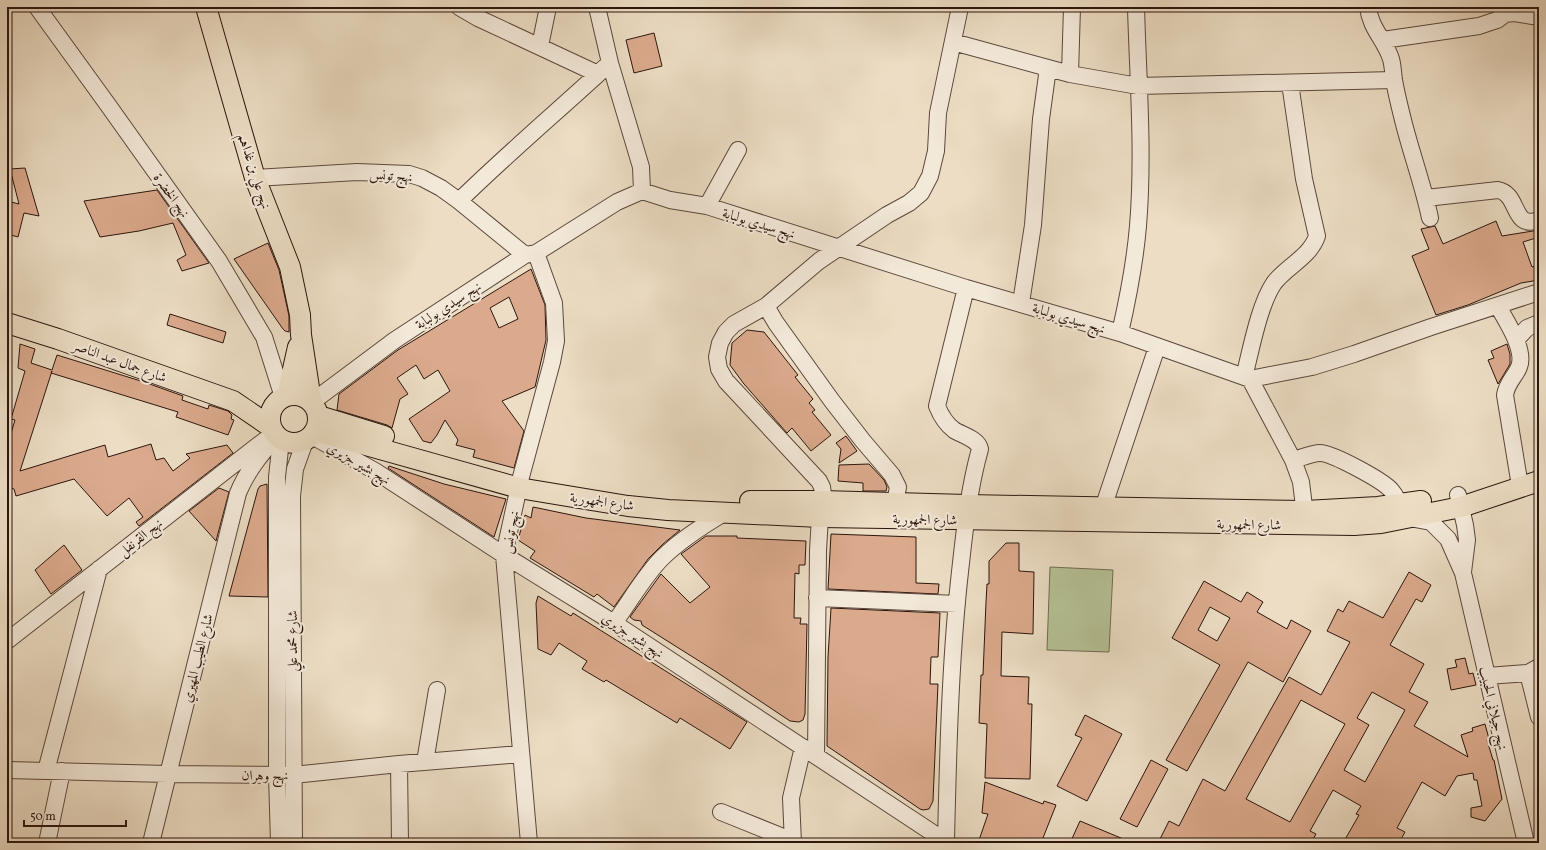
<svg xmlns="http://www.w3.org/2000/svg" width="1546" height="850" font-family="Vollkorn,Amiri,serif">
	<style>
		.green { fill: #b5c296; stroke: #706c52 }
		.building { fill: #dbaa8d; stroke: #2c150d; fill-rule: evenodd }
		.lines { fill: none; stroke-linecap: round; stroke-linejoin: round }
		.minor-casing { stroke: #5c473b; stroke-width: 18 }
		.major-casing { stroke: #2c150d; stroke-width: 22 }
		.minor { stroke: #f3e9d9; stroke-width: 16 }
		.major { stroke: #ecddc4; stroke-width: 20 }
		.labels { text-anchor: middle; stroke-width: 4; stroke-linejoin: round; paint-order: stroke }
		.street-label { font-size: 14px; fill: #2c150d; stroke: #f3e9d9 }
	</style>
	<rect width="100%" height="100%" fill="#ecddc4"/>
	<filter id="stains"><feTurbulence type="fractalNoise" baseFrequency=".005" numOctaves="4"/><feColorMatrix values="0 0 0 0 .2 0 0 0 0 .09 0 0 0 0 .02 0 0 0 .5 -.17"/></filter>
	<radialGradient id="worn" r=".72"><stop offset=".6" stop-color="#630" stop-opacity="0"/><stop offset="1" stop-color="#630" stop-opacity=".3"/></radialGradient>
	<path class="green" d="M 1050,567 L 1113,570 L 1109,652 L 1047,650 Z"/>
	<path class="building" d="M 654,33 L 662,66 L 634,73 L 626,40 Z
		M 25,168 L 39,216 L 24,213 L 18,237 L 7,234 L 7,201 L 19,204 L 10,169 Z
		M 157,190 L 209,263 L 182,271 L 177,260 L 186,255 L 173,223 L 139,231 L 100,237 L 84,201 Z
		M 1496,221 L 1502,236 L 1539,230 L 1539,237 L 1523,242 L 1532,267 L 1536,266 L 1539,280 L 1521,283 L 1468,305 L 1436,315 L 1412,256 L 1429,249 L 1421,229 L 1435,226 L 1443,244 Z
		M 268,243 L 279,270 L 289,316 L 289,332 L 285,331 L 283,329 L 234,259 Z
		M 531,269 L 545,305 L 546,340 L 535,387 L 502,401 L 524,431 L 514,468 L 473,457 L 475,450 L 456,445 L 458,440 L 445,420 L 437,435 L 431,443 L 423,441 L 409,419 L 450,391 L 438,370 L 424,379 L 416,365 L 397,378 L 408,394 L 400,399 L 392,428 L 387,425 L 337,410 L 339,394 L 398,350 ZM 509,297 L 518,319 L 499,328 L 490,308 Z
		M 170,314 L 226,332 L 223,343 L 167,325 Z
		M 747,330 L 764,332 L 798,375 L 795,377 L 813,399 L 809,403 L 815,410 L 812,412 L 831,435 L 811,451 L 792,428 L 787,433 L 744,384 L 730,365 L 732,343 Z
		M 20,344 L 35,349 L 31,363 L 52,370 L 57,355 L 144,382 L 183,396 L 182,400 L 208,409 L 209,405 L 228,411 L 232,415 L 231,419 L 234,420 L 228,435 L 176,417 L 178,412 L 51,373 L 52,371 L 20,471 L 105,445 L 108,457 L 151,444 L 156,460 L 164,458 L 173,471 L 190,458 L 186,454 L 227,445 L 233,453 L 139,526 L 136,522 L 143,517 L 129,498 L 107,516 L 74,479 L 16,496 L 14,489 L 7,487 L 7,447 L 15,420 L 11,419 L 25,371 L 18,368 Z
		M 1507,344 L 1510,354 L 1510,364 L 1498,384 L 1488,360 L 1494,358 L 1491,351 Z
		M 846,436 L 857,451 L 839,463 L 841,449 L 836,443 Z
		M 869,464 L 884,480 L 887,487 L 886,491 L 863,491 L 863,483 L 838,481 L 839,465 Z
		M 389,466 L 444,484 L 506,499 L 494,537 L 388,468 Z
		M 267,484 L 268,597 L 229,596 L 258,489 L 260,486 Z
		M 219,488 L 229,492 L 216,541 L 189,511 Z
		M 533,507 L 586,518 L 680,530 L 663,544 L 648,559 L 614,607 L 597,594 L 594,597 L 530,558 L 535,551 L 518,540 L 525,515 L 531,518 Z
		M 831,534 L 916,537 L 916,583 L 939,584 L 938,594 L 828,589 Z
		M 706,536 L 737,536 L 737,538 L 806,541 L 805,565 L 799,565 L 799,574 L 795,573 L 794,618 L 801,618 L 800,624 L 807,624 L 805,714 L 803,720 L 799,722 L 790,721 L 715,671 L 642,625 L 641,621 L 634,620 L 630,617 L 661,574 L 690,603 L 710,587 L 681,554 Z
		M 1006,543 L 1019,543 L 1019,571 L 1034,572 L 1033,634 L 1002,632 L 1001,676 L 1029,677 L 1028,704 L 1032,704 L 1030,779 L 985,778 L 987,724 L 979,723 L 981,675 L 983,675 L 986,602 L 987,584 L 989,584 L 989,561 Z
		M 64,545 L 82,570 L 51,594 L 35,570 Z
		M 1409,572 L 1431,585 L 1422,602 L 1416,599 L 1390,645 L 1424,664 L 1409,692 L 1428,702 L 1414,726 L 1468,757 L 1461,735 L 1473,731 L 1472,728 L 1485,724 L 1489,739 L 1487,740 L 1493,760 L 1494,760 L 1502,799 L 1485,821 L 1471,817 L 1471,808 L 1482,806 L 1477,780 L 1474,780 L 1473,773 L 1457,776 L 1445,796 L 1422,782 L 1397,828 L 1405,832 L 1399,843 L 1343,843 L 1359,815 L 1356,814 L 1361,806 L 1333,790 L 1310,831 L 1316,834 L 1311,843 L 1158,843 L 1169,821 L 1179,826 L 1203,779 L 1225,791 L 1289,677 L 1321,695 L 1350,642 L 1327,631 L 1338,609 L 1343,612 L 1349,601 L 1383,618 ZM 1372,692 L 1405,710 L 1365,782 L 1344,770 L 1369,725 L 1357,718 ZM 1301,700 L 1345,724 L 1290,822 L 1246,799 Z
		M 1204,581 L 1241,602 L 1247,592 L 1263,602 L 1257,612 L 1287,629 L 1291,620 L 1311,631 L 1283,682 L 1248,662 L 1187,771 L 1166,760 L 1220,665 L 1172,638 ZM 1210,607 L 1230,618 L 1217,641 L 1198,630 Z
		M 538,596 L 571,616 L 573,613 L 747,722 L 730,749 L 680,718 L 677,723 L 606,680 L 604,682 L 582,669 L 587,661 L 559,643 L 551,655 L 538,649 L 536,603 Z
		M 831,608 L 940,613 L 938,657 L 931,657 L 930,684 L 938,684 L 933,801 L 929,809 L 923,810 L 920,809 L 827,746 L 828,657 Z
		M 1465,658 L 1469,674 L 1473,673 L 1476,685 L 1451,690 L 1447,669 L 1457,667 L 1455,660 Z
		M 1085,715 L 1122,734 L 1087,801 L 1057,786 L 1082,738 L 1075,735 Z
		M 1151,760 L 1168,769 L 1137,827 L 1120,819 Z
		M 985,782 L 1043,804 L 1044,801 L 1056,805 L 1041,843 L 978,843 L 988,814 L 982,813 Z
		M 1080,821 L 1133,843 L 1070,843 Z"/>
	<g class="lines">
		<defs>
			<path id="minor" d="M 37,7 L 108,105 L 219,261 L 264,337 L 283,397
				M 459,7 L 478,18 L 598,74 L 605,67
				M 597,7 L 610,63 L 641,167 L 642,191
				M 1368,7 C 1370,28 1385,40 1391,59 C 1393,66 1393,73 1394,80 C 1396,92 1399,104 1402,116 C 1410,150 1423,184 1430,218
				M 1383,40 L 1479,26 L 1497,20 L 1505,14 L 1514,13 L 1539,17
				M 953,42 L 1070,74 L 1138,86 L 1394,80
				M 540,46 L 548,7
				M 1070,74 L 1072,7
				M 255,178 L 357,172 L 409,174 L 422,178 L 441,188 L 459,201 L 525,255
				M 1426,198 L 1498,190 C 1520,194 1511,230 1539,220
				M 459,201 C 504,157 552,116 598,74
				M 707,206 L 738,150
				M 1021,303 L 1033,225 L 1041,119 L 1048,68
				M 766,306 L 776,323 L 832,401 L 863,441 L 892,475 L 898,487 L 895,503
				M 1498,306 C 1506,321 1526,350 1519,367 C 1515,377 1507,382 1505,395 L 1520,486
				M 1120,333 C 1128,298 1135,262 1138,226 C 1144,153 1138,80 1136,7
				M 1516,340 L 1527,328 L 1539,323
				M 1244,377 C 1251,350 1259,305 1274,283 C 1287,266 1310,257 1317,236 L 1304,179 L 1290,83
				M 1250,379 L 1293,460 L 1301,482 L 1306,523
				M 312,402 L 395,340 L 525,255 L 536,253 L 617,202 L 642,191 L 670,200 L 707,206 L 966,288 L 1120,333 L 1250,379 L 1312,367 L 1354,354 L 1431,327 L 1539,292
				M 312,436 L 375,471 L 504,555 L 614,623 L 948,843
				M 1293,460 C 1301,458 1312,453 1320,453 C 1332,453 1382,480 1391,490 C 1398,498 1401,506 1404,517 L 1431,522 L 1448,539 L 1463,573 L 1526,843
				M 1458,495 L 1465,525 L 1467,540 L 1463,572
				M 1103,508 L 1157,347
				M 817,598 L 957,604
				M 614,623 C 630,602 643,577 662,558 C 680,540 702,526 724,513
				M 7,641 L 265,440
				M 1528,673 L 1539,717
				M 1487,676 L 1528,673 L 1539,667
				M 816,756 L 818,550 L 820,517 L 823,494 L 822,487 L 819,481 L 726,381 L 719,369 L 717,357 L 720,343 L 726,332 L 734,324 L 766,306 L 819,261 L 887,215 L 909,203 L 921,193 L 930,176 L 936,151 L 938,113 L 960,7
				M 425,762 L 437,690
				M 399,764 L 400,843
				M 7,770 L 168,774 L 293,775 L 399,764 L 521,754
				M 46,771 L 99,569
				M 721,812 L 793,841
				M 946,841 C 948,754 950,667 959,581 C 964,536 968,492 980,449 C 978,439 962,435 954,430 C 946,424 941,416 937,406 L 966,288
				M 47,843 L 62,771
				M 151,843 L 238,493 C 247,471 261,454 277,436
				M 279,843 L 277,775 L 277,477 L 281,440
				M 294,843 L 292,496 L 295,469 L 305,441
				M 529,843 L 504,555 L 521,477 L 552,362 L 556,341 L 554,303 L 536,253
				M 793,843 L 791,798 L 803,747"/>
			<path id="major" d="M 206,7 L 255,178 L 290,267 L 300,315 L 301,335 L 311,401
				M 7,323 L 58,339 L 233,401 L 271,427
				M270 419a24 24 0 1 1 48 0a24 24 0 1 1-48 0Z
				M 287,396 L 298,347
				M 319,416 L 384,436
				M 316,431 L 519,488 L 628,506 L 668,510 L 820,517 L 1354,525 L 1381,523 L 1461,507 L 1539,481
				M 750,501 L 822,501 L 967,505 L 1305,511 L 1378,507 L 1421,501"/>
		</defs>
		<use href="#minor" class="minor-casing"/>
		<use href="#major" class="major-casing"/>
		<use href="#minor" class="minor"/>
		<use href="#major" class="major"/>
	</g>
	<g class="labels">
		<g class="street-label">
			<text transform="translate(255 171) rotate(72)" y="5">نهج علي بن غذاهم</text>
			<text transform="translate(391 175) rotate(5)" y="5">نهج تونس</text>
			<text transform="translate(172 195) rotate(54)" y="5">نهج الخضرة</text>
			<text transform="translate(759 223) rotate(17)" y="5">نهج سيدي بولبابة</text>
			<text transform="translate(448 305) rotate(-33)" y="5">نهج سيدي بولبابة</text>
			<text transform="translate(1069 318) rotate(17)" y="5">نهج سيدي بولبابة</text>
			<text transform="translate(120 361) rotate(20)" y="5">شارع جمال عبد الناصر</text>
			<text transform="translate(359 463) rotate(30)" y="5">نهج بشير جزيري</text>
			<text transform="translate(602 501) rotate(8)" y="5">شارع الجمهورية</text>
			<text transform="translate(925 519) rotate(1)" y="5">شارع الجمهورية</text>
			<text transform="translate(1249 524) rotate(1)" y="5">شارع الجمهورية</text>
			<text transform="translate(510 532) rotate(-79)" y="5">نهج تونس</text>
			<text transform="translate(140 537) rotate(-38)" y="5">نهج القرنفل</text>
			<text transform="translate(633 635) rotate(33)" y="5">نهج بشير جزيري</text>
			<text transform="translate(292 641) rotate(-90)" y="5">شارع محمد علي</text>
			<text transform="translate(197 658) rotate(-76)" y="5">شارع الطيب المهيري</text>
			<text transform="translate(1494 708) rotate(77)" y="5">نهج جيلاني الحبيب</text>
			<text x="265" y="780">نهج وهران</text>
		</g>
	</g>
	<rect width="1546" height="850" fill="none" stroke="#ecddc4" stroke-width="24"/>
	<rect x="8" y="8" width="1530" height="834" fill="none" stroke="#2c150d" stroke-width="2"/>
	<rect x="12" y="12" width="1522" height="826" fill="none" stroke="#2c150d"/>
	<path d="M24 820v6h102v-6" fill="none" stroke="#2c150d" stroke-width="2"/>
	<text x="30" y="820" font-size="12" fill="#2c150d" stroke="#f3e9d9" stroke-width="3" paint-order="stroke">50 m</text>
	<rect width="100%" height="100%" filter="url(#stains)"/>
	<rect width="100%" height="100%" fill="url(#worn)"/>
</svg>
